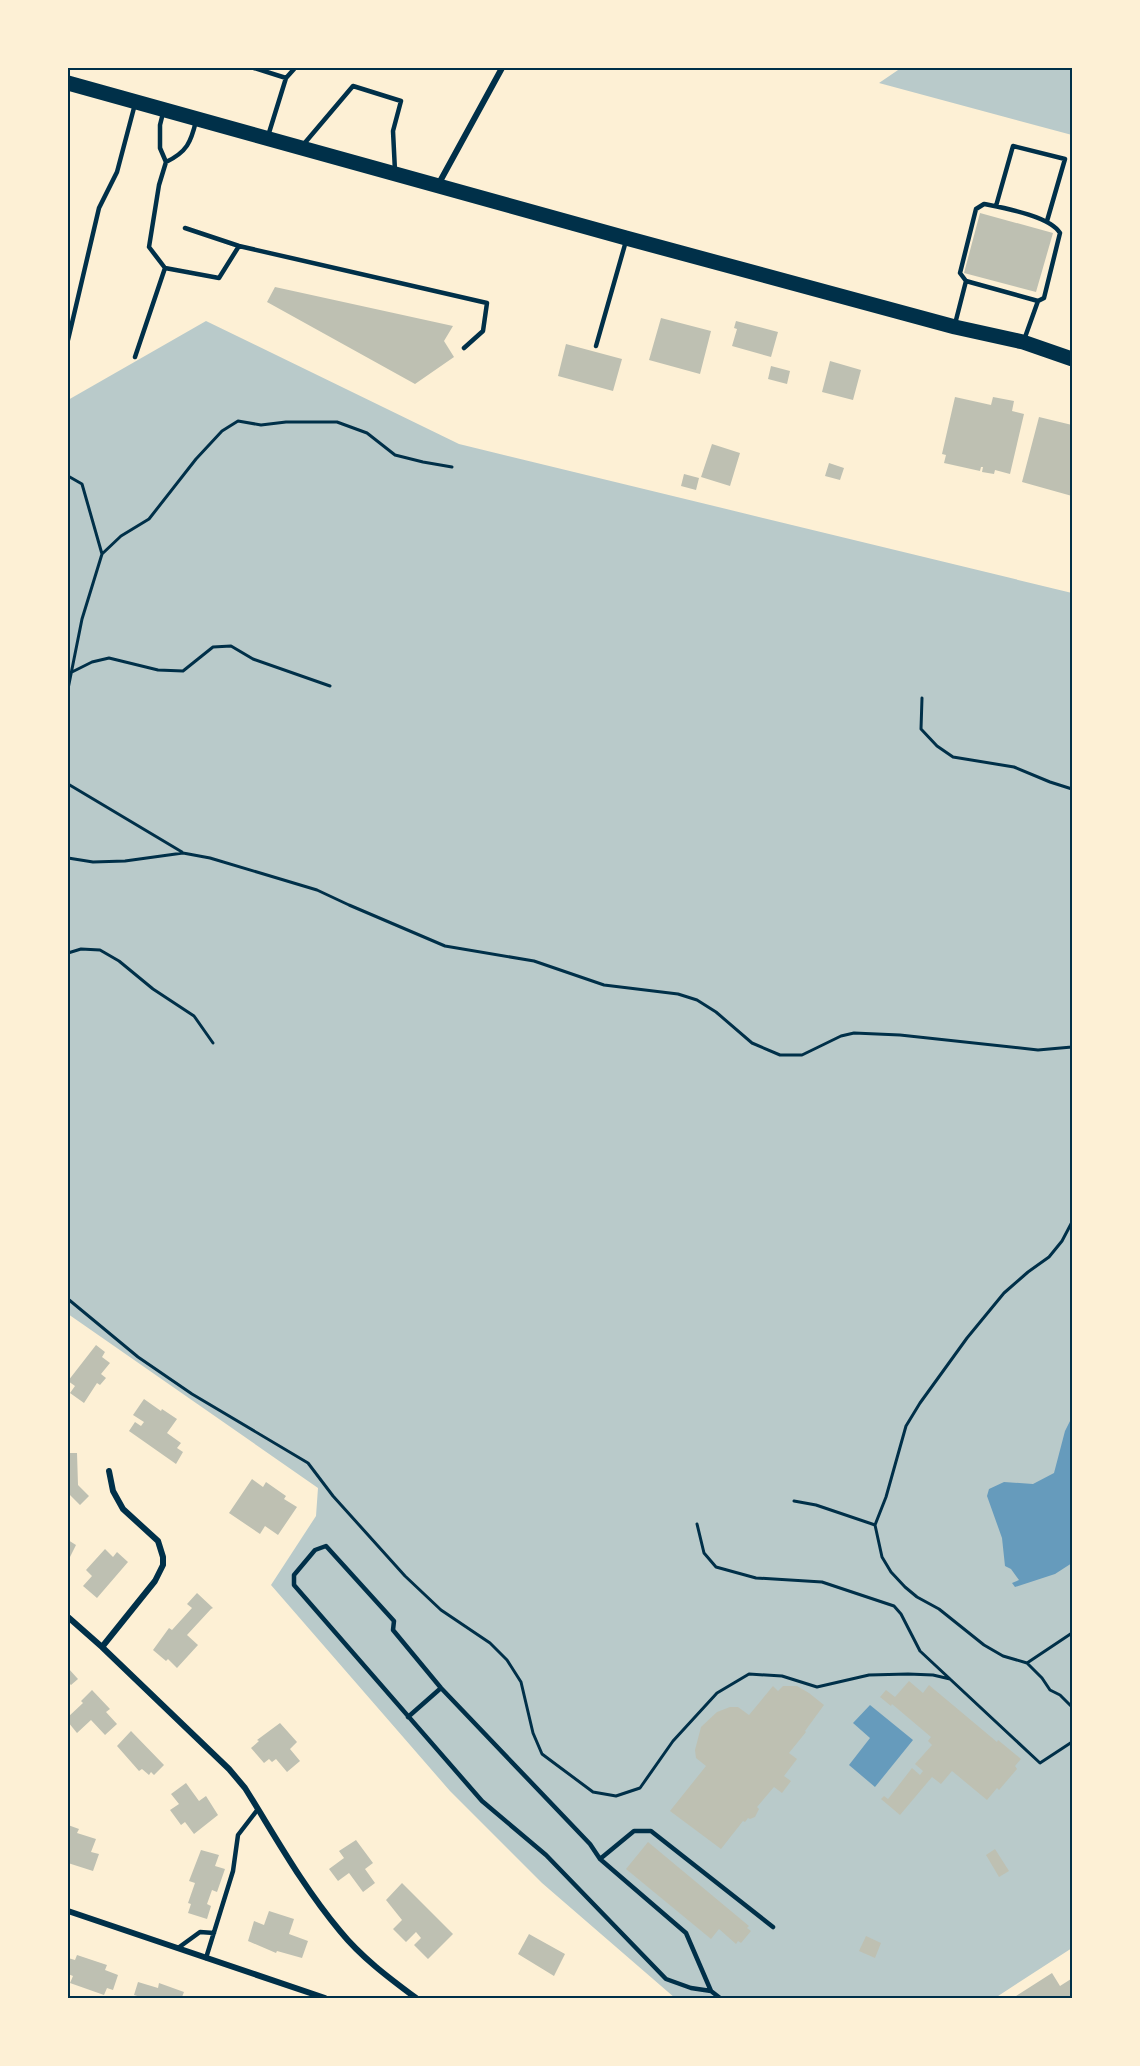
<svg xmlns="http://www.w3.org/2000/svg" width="1140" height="2066" font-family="'Work Sans',sans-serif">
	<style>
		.green { fill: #b9caca }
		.water { fill: #669bbc }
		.building { fill: #bec0b2 }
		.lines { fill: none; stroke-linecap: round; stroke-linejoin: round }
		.path { stroke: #003049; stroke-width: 3 }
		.service { stroke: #003049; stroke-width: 4.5 }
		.minor { stroke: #003049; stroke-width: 6 }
		.primary { stroke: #003049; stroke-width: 15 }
		.neatline { fill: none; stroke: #003049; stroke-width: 2 }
	</style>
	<rect width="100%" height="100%" fill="#fdf0d5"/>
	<path class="green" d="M 901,68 L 1072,68 L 1072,135 L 879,83 Z
		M 206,321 L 459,444 L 1072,593 L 1072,1948 L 995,1998 L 675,1998 L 542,1883 L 450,1791 L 271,1585 L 316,1516 L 318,1488 L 68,1314 L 68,400 Z"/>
	<path class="water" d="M 1072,1417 L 1072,1563 L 1055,1574 L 1015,1587 L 1012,1583 L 1019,1580 L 1011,1569 L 1005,1566 L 1002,1538 L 987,1496 L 989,1489 L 1004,1482 L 1033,1484 L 1054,1473 L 1065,1431 Z
		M 870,1705 L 913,1740 L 875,1787 L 849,1765 L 870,1738 L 853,1723 Z"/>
	<path class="building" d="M 980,213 L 1053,233 L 1036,292 L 964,273 Z
		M 275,287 L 453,326 L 444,341 L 454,357 L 415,384 L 267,302 Z
		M 661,318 L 711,331 L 700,374 L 649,360 Z
		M 736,321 L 778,332 L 771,357 L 732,346 L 737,329 L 734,328 Z
		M 566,344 L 622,359 L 613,391 L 558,376 Z
		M 830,361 L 861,370 L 853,400 L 822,392 Z
		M 771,366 L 790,371 L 787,384 L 768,379 Z
		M 955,397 L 991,405 L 993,397 L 1014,401 L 1012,411 L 1024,414 L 1010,474 L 995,470 L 994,474 L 982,472 L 983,467 L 981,467 L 980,471 L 944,463 L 946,455 L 942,454 Z
		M 1039,417 L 1072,425 L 1072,496 L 1022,482 Z
		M 712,444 L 740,453 L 730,486 L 701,477 Z
		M 829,463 L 844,468 L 840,480 L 825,476 Z
		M 684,474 L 699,478 L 696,490 L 681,486 Z
		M 96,1345 L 105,1352 L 102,1357 L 110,1363 L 101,1374 L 106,1378 L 100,1385 L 97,1383 L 84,1403 L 70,1393 L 75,1386 L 68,1381 Z
		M 144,1399 L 161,1411 L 162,1409 L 177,1419 L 167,1433 L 181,1443 L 177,1448 L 183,1452 L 176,1464 L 129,1431 L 135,1422 L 141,1426 L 144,1422 L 133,1415 Z
		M 68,1453 L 77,1453 L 78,1485 L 89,1496 L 80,1505 L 68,1493 Z
		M 252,1479 L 263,1487 L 266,1482 L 286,1496 L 284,1499 L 297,1507 L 278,1535 L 265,1526 L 260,1534 L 229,1513 Z
		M 68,1540 L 76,1545 L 68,1561 Z
		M 105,1549 L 113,1557 L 117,1552 L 128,1562 L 97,1598 L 83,1586 L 92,1576 L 86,1570 Z
		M 197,1593 L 213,1608 L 211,1609 L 187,1635 L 198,1645 L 177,1668 L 168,1659 L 166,1661 L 153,1650 L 169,1628 L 172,1630 L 192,1608 L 187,1604 Z
		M 68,1668 L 78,1679 L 71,1685 L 68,1682 Z
		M 909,1681 L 923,1693 L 929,1685 L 997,1742 L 998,1740 L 1021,1759 L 1015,1766 L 1017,1769 L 999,1790 L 997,1788 L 987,1800 L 952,1771 L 941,1784 L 932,1777 L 900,1815 L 881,1799 L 884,1796 L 888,1799 L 912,1768 L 920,1775 L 923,1771 L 915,1764 L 932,1745 L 928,1741 L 931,1737 L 892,1704 L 891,1706 L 880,1697 L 886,1690 L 895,1697 Z
		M 773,1686 L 778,1691 L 783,1686 L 797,1686 L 809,1693 L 824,1705 L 805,1731 L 806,1732 L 789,1753 L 797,1759 L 784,1776 L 791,1781 L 782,1793 L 774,1787 L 757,1807 L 759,1809 L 755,1817 L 750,1819 L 748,1818 L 745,1822 L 743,1821 L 721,1849 L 670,1811 L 706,1766 L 696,1758 L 695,1750 L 701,1727 L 717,1712 L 730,1707 L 738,1707 L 749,1715 Z
		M 92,1690 L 110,1709 L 106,1712 L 117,1724 L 105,1735 L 91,1720 L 77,1733 L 68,1722 L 68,1717 L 83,1703 L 81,1701 Z
		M 280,1723 L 297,1742 L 290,1749 L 300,1761 L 287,1772 L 276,1759 L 272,1762 L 269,1759 L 264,1763 L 251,1748 L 259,1741 L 257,1740 Z
		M 131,1731 L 164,1765 L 154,1775 L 151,1772 L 149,1775 L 142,1769 L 139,1771 L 117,1746 Z
		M 186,1783 L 199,1801 L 206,1796 L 218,1815 L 194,1834 L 185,1822 L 181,1825 L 170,1810 L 179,1804 L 171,1794 Z
		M 68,1825 L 79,1829 L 77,1833 L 96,1839 L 91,1852 L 99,1854 L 93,1871 L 68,1863 Z
		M 356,1840 L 373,1863 L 365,1869 L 375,1883 L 363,1892 L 349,1873 L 338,1881 L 329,1869 L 344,1858 L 339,1851 Z
		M 648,1842 L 749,1926 L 747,1928 L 751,1931 L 741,1943 L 738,1941 L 736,1944 L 719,1929 L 711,1939 L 626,1869 Z
		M 995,1849 L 1009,1871 L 999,1877 L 986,1855 Z
		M 201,1850 L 219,1855 L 215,1866 L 225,1869 L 217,1892 L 212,1890 L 207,1904 L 211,1906 L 207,1919 L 188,1913 L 191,1904 L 188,1903 L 195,1883 L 189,1881 Z
		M 402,1883 L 453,1934 L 428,1959 L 414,1945 L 421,1938 L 416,1932 L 406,1942 L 393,1929 L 402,1920 L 386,1900 Z
		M 269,1911 L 294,1919 L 289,1934 L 308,1941 L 302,1958 L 277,1951 L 276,1953 L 248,1941 L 254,1921 L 264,1925 Z
		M 529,1934 L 565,1954 L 554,1976 L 518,1954 Z
		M 866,1936 L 881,1943 L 875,1958 L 859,1951 Z
		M 77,1955 L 107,1965 L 105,1970 L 118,1975 L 113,1990 L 107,1988 L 104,1995 L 70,1983 L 73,1976 L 68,1974 L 68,1958 L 75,1960 Z
		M 1052,1973 L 1060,1986 L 1071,1979 L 1072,1998 L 1013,1998 Z
		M 138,1982 L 158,1988 L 159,1983 L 184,1992 L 182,1997 L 187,1998 L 144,1998 L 134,1995 Z"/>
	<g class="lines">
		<path class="path" d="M 68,476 L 82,484 L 102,554
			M 72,672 L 92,662 L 109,658 L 158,670 L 183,671 L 213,647 L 231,646 L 253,659 L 330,686
			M 68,689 L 82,619 L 102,554 L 121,536 L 149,519 L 196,459 L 222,431 L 238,421 L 261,425 L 286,422 L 337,422 L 367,433 L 395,455 L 423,462 L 452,467
			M 922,698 L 921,729 L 937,746 L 953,757 L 1014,767 L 1050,782 L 1072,789
			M 68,784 L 182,852
			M 68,858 L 93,862 L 125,861 L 183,853 L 210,858 L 317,890 L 349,905 L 445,946 L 534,961 L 604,985 L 678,994 L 697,1000 L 716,1012 L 752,1043 L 780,1055 L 802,1055 L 841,1036 L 854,1033 L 900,1035 L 1038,1050 L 1072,1047
			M 68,953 L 81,949 L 100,950 L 119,961 L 153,989 L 194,1016 L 213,1043
			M 1072,1222 L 1062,1241 L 1049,1257 L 1028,1272 L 1004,1293 L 967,1338 L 920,1403 L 906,1426 L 886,1497 L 875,1525 L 882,1557 L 891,1572 L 905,1587 L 917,1597 L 939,1609 L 984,1645 L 1003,1656 L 1027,1663 L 1042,1678 L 1050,1690 L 1060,1695 L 1072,1707
			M 68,1299 L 138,1357 L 192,1394 L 308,1463 L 333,1496 L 405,1576 L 441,1610 L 490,1643 L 507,1660 L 521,1682 L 533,1733 L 542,1754 L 593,1792 L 616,1796 L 640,1788 L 673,1741 L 717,1693 L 749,1674 L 782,1676 L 817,1687 L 869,1675 L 908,1674 L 933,1675 L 950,1679
			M 794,1501 L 816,1505 L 875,1525
			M 697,1524 L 704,1553 L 716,1567 L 756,1578 L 822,1582 L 894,1606 L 901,1614 L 920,1651 L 1040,1763 L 1072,1742
			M 1027,1663 L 1072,1633"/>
		<path class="service" d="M 254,68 L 286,78
			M 163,113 L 160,125 L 160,148 L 166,162 L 159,185 L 149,247 L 165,268 L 219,278 L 239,246
			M 268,136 L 286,78 L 295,68
			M 303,145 L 353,86 L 401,101 L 393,131 L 395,171
			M 166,162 C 187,152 191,142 196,121
			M 996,206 L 1013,146 L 1065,159 L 1047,221
			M 185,228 L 239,246 L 487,303 L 483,331 L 464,348
			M 966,281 L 1038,301
			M 955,324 L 966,281 L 960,273 L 976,209 L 984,204 C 1004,208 1050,216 1060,233 L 1044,298 L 1038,301 L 1024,340
			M 68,340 L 99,208 L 117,172 L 135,104
			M 596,346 L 626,241
			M 135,357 L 165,268
			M 326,1546 L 394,1621 L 393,1630 L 441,1688 L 590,1844 L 600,1859 L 686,1933 L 711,1991 L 691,1988 L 666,1979 L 546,1855 L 482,1801 L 294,1585 L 294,1575 L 315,1550 Z
			M 408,1717 L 441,1688
			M 600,1859 L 634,1831 L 651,1831 L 773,1927
			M 178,1948 L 200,1932 L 214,1933
			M 206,1958 L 233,1871 L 238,1835 L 258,1809
			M 711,1991 L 720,1998"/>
		<path class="minor" d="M 438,185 L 502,68
			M 68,1617 L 102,1647 L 229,1769 L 245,1788 C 275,1836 303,1887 340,1931 C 361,1957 389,1978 416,1998
			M 102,1647 L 155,1581 L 163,1565 L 163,1557 L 158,1541 L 123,1509 L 113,1491 L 109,1471
			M 68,1911 L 325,1998"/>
		<path class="primary" d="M 68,83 L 626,238 L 955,327 L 1023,342 L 1072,359"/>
	</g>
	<rect width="1140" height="2066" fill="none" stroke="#fdf0d5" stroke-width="138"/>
	<rect x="69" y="69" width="1002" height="1928" class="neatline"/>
</svg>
